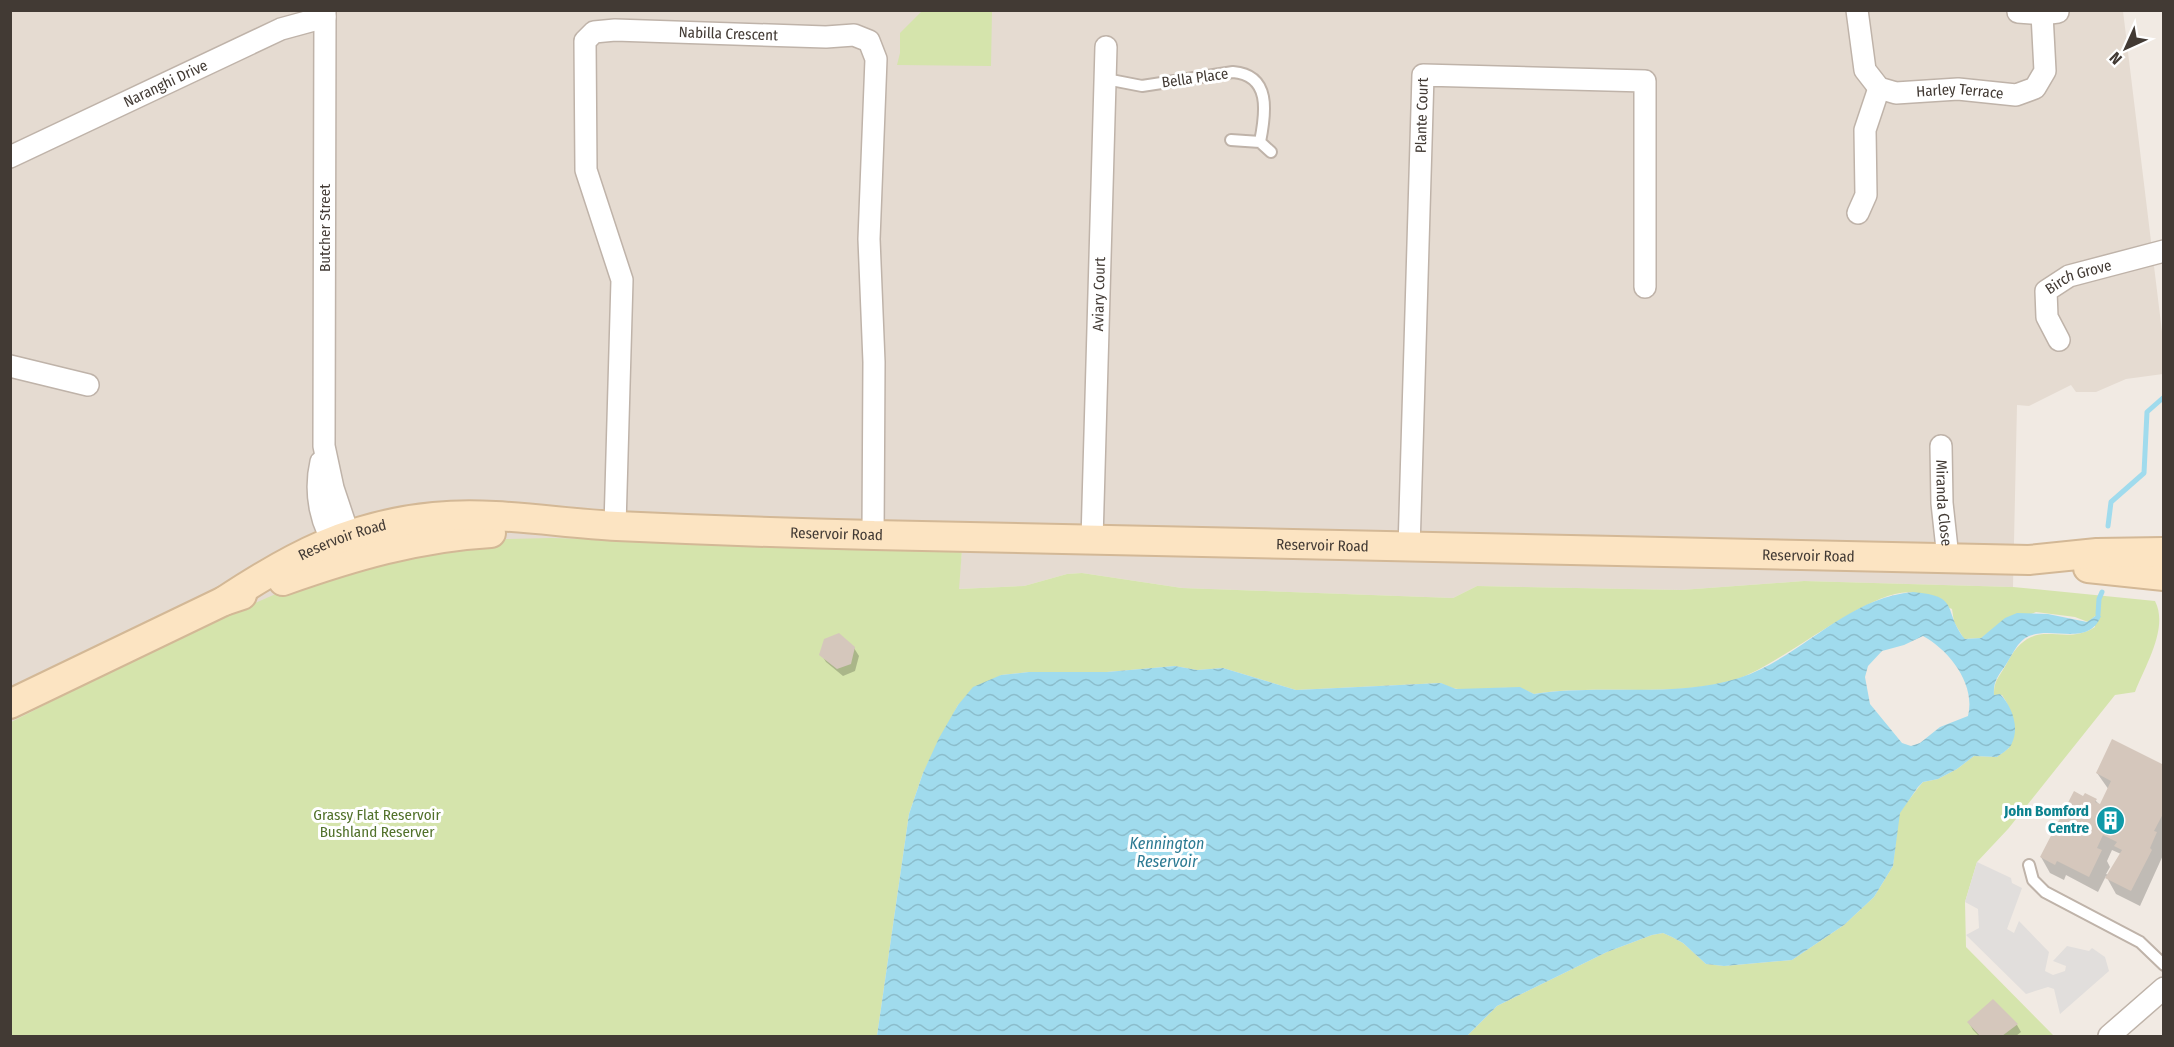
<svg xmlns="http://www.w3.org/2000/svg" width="2174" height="1047" font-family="'Fira Sans Condensed',sans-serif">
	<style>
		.residential { fill: #e5dbd1 }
		.green { fill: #d5e4ac }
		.parking { fill: #e1dedc }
		.water { fill: url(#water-waves); fill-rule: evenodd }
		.shadow { fill: #0003; fill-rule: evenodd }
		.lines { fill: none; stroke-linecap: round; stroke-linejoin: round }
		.stream { stroke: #a0dbed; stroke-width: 5 }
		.building { fill: #d5c7bc }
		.lane-casing { stroke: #bfb3a9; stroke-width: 14 }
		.street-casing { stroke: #bfb3a9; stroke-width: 24 }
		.secondary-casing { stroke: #d3b896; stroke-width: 32 }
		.lane { stroke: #fff; stroke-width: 10 }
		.street { stroke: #fff; stroke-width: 21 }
		.secondary { stroke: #fce4c2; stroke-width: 28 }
		.labels { text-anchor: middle; stroke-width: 6; stroke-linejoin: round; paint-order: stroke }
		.street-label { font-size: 15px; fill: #423a34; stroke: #fff }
		.culture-label { font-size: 15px; font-weight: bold; fill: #0d838f; stroke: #fff; text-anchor: end }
		.park-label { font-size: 15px; fill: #51712a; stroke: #fff }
		.water-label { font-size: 16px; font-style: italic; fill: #2c7a93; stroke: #fff }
	</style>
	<defs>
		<pattern id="water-waves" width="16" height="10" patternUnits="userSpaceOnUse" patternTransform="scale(1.5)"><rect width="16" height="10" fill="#a0dbed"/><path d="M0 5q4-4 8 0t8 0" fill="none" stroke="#8bbdcc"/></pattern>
	</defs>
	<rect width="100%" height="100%" fill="#f1eae3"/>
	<path class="residential" d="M 11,11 L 2123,11 L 2163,340 L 2163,374 L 2126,379 L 2096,392 L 2076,392 L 2071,385 L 2029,406 L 2017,405 L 2013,587 L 1804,581 L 1681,590 L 1477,586 L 1453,598 L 1182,588 L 1082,573 L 1067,574 L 1024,586 L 958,589 L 962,550 L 143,656 L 11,722 Z"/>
	<path class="green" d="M 922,11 L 992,11 L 991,66 L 897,65 L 900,53 L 900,33 Z
		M 551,538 L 962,550 L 959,589 L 1024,586 L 1067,574 L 1082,573 L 1182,588 L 1453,598 L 1477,586 L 1681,590 L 1804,581 L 2013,587 L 2155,601 C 2169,628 2145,666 2135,692 L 2115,695 L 2008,829 L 1977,862 L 1965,902 L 1966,947 L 2054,1036 L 1467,1036 L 1497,1006 L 1607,952 L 1652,935 L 1663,933 L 1672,937 L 1683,943 L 1706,964 L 1724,966 L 1792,960 L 1844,925 L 1874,897 L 1893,866 L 1899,813 L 1918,788 L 1923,782 L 1938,779 L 1957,769 L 1974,756 L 1997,757 L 2009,748 C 2012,725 2016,715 2002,695 L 1994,696 C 1993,680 2001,675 2007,663 C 2034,612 2061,649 2095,627 L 2095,616 L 2088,622 L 2075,617 L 2036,612 L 1993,630 L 1981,638 L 1964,639 L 1954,622 L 1952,609 C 1940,604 1927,596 1915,593 C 1876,583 1781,665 1737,679 C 1672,699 1600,683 1534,694 C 1504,678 1468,700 1441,683 L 1296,690 L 1223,668 L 1197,670 L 1175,666 L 1107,672 L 1029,672 L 1001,675 L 958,705 L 923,773 L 909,814 L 877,1036 L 11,1036 L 11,722 L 184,634 L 294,586 L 472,540 Z"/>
	<path class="parking" d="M 1977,862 L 2011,878 L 2012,883 L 2022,888 L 2007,929 L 2014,933 L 2019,921 L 2049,952 L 2045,971 L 2053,975 L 2065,971 L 2066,966 L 2053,961 L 2067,946 L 2089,951 L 2092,948 L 2105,957 L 2109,971 L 2060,1014 L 2054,989 L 2048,987 L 2026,994 L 1966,935 L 1979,928 L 1978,909 L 1965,902 Z"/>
	<path class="water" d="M 1913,592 C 1962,596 1942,611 1965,639 L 1981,638 L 2005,618 L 2017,613 L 2048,614 L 2087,622 L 2098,614 L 2101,616 C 2089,647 2053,626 2029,636 C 2017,641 2012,656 2005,666 C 1998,676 1993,682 1994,695 L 2000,694 C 2011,705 2020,726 2012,743 C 2010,749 2002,753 1997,757 L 1974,756 L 1957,769 L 1938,779 L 1923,782 L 1918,787 L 1900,813 L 1893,866 L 1874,897 L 1844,925 L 1792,960 L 1724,966 L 1706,964 L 1683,943 L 1672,937 L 1663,933 L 1652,935 L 1607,952 L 1497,1006 L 1467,1036 L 877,1036 L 909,814 L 923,773 L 939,738 L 958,705 L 973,687 L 1001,675 L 1029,672 L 1107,672 L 1175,666 L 1197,670 L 1223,668 L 1296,690 L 1441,683 L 1456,689 L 1520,687 L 1534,694 C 1601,683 1673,699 1739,678 C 1801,658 1845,598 1913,592 ZM 1923,636 C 1949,650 1976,684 1968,716 L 1940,727 L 1920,743 L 1911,746 L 1902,743 L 1870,704 L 1865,677 L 1868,666 L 1882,651 L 1904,645 Z"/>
	<path class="shadow" d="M 854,648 L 859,656 L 855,671 L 843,676 L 826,662 L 821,654 Z
		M 2164,767 L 2164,853 L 2140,906 L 2116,894 L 2106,876 L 2098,892 L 2066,875 L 2064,880 L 2050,873 L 2041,857 L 2084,798 L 2095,800 L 2101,806 L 2109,790 L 2097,773 ZM 2112,850 L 2121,854 L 2109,875 L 2106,874 L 2110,867 L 2107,861 Z
		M 1993,1001 L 2017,1025 L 2021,1032 L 2016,1036 L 1979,1036 L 1973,1030 L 1969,1023 Z"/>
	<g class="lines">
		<path class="stream" d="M 2108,526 L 2111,502 L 2144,473 L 2147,412 L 2164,397
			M 2098,614 L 2099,599 L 2102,592"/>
	</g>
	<path class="building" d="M 839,633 L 855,647 L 851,664 L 837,669 L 819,655 L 824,639 Z
		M 2112,739 L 2164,765 L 2164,812 L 2154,831 L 2157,832 L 2150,848 L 2152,850 L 2131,891 L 2105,878 L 2122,850 L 2114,846 L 2117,842 L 2103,835 L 2097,848 L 2102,850 L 2089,877 L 2057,861 L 2055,865 L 2040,857 L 2074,791 L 2083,796 L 2085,793 L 2097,799 L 2095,802 L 2100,804 L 2111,781 L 2096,773 Z
		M 1993,999 L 2018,1024 L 2002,1036 L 1980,1036 L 1967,1022 Z"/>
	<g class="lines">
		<defs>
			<path id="lane" d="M 1106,79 L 1142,86 L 1233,72 C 1271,75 1266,112 1260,142
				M 1231,140 L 1260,142 L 1271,152
				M 2029,865 L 2033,880 L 2045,892 L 2140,942 L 2164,965"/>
			<g id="street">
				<path d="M 325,10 L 324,446 L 333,488 L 349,536 L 348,549"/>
				<path id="s1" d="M 1857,10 L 1865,70 L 1879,88 L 1896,93 L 1958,89 L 2016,95 L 2035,88 L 2045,71 L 2042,14"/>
				<path d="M 2018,12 L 2042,14 L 2058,12"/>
				<path id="s2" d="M 10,157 L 281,29 L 325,17"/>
				<path d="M 1858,213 L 1866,195 L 1865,130 L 1879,88"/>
				<path id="s3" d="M 2059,340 L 2047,317 L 2046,291 L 2069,276 L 2164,251"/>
				<path d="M 10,366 L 88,385"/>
				<path id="s4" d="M 1941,446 L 1942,503 L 1948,558"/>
				<path d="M 321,462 C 314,492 320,527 340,551"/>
				<path id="s5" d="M 615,526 L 622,280 L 586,170 L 585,41 L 594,32 L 615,30 L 826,37 L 854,35 L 869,41 L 876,59 L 869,239 L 874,362 L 873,535"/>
				<path id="s6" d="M 1092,540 L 1106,47"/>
				<path id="s7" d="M 1409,549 L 1423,75 L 1645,81 L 1645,287"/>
				<path d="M 2109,1036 L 2164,988"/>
			</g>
			<g id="secondary">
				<path d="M 2088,568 L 2164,576"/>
				<path d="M 283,581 C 351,557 418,537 491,533"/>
				<path id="s8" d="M 224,601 C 292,556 350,525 434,517 C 494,511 557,523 617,526 C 703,530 788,533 874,535 C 1259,544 1644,553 2029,560 L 2097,553 L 2164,552"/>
				<path d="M 10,704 L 224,601 L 242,595"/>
			</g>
		</defs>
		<use href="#lane" class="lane-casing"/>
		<use href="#street" class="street-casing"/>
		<use href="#secondary" class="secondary-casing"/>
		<use href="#lane" class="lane"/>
		<use href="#street" class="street"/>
		<use href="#secondary" class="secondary"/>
	</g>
	<defs>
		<symbol id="building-disc" viewBox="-11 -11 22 22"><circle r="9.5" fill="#0f9aa8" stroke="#fff"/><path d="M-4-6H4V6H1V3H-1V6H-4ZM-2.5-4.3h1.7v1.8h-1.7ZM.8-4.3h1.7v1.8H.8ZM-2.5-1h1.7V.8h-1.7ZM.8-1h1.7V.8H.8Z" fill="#fff"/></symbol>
	</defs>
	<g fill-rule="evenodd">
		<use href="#building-disc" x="2094" y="804" width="33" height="33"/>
	</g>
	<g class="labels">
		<g class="street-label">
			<text dy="5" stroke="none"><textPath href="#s5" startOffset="638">Nabilla Crescent</textPath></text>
			<text transform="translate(1195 78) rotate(-8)" y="5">Bella Place</text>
			<text dy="5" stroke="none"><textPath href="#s2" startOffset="172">Naranghi Drive</textPath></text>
			<text dy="5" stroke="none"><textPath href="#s1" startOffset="165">Harley Terrace</textPath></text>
			<text dy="5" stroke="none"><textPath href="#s7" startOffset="434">Plante Court</textPath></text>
			<text transform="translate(325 228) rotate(-90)" y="5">Butcher Street</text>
			<text dy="5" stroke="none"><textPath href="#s3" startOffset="88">Birch Grove</textPath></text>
			<text dy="5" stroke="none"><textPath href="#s6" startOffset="246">Aviary Court</textPath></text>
			<text dy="5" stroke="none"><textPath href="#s4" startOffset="57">Miranda Close</textPath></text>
			<text dy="5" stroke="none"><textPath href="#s8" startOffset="632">Reservoir Road</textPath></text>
			<text dy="5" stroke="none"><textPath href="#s8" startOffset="134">Reservoir Road</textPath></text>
			<text dy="5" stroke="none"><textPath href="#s8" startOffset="1118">Reservoir Road</textPath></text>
			<text dy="5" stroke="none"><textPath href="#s8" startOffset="1604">Reservoir Road</textPath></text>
		</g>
		<g class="culture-label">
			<text x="2089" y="816">John Bomford<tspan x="2089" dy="17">Centre</tspan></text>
		</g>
		<g class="park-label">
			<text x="377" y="820">Grassy Flat Reservoir<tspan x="377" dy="17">Bushland Reserver</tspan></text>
		</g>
		<g class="water-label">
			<text x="1167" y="849">Kennington<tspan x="1167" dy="18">Reservoir</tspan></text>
		</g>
	</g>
	<rect width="2174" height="1047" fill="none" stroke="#423a34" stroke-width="24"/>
	<g transform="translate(2126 48) rotate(225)" stroke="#ffffff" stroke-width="4.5" paint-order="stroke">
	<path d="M0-4.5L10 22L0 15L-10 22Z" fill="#423a34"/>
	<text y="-9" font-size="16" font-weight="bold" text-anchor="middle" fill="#423a34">N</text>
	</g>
</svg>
